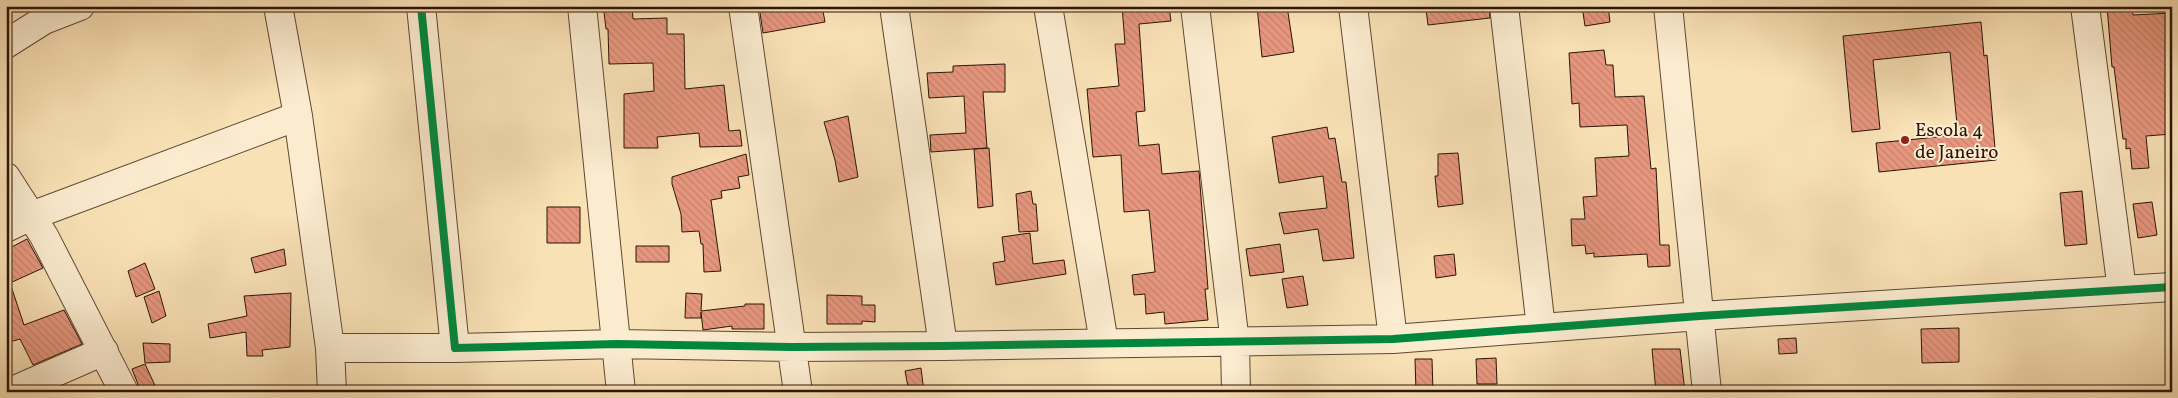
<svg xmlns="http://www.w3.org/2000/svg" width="2178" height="398" font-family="Vollkorn,serif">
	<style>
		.building { fill: url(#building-back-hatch); stroke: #2c1405 }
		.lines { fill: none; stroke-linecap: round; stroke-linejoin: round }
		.minor-casing { stroke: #5f4731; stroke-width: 30 }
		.minor { stroke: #fbecd0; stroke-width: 28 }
		.cycleway-casing { stroke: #fbecd0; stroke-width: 11 }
		.cycleway { stroke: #00873e; stroke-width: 8 }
		.poi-dot { fill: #8f2418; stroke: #fbecd0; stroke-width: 2 }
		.labels { text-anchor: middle; stroke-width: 4; stroke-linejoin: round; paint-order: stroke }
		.poi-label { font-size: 19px; fill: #2c1405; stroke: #fbecd0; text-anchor: start }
	</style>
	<defs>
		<pattern id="building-back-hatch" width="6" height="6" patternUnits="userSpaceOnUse" patternTransform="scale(1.25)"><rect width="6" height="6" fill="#e7977f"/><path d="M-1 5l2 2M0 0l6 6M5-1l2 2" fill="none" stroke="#c6816c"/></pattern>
	</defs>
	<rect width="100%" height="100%" fill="#f9e1b6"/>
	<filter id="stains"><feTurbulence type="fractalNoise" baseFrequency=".004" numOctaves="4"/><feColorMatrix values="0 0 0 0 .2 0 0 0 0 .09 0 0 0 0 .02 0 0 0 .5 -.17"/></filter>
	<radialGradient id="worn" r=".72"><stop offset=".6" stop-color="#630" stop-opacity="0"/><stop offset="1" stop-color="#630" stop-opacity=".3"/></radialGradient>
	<path class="building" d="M 612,6 L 632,6 L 633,19 L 667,18 L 667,34 L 684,34 L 685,89 L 724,85 L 729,131 L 740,130 L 742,146 L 700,147 L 699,133 L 657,137 L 658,148 L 624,148 L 624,94 L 654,91 L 653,63 L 609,64 L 608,29 L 606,29 L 604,12 L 612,11 Z
		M 759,6 L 822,6 L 825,22 L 763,33 Z
		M 1122,6 L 1169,6 L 1171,21 L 1139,24 L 1145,111 L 1136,112 L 1139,146 L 1159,144 L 1162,174 L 1199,171 L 1208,289 L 1205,289 L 1208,320 L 1165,324 L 1164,312 L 1146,314 L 1145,294 L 1134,295 L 1132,275 L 1155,272 L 1149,210 L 1124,212 L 1121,155 L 1093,157 L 1087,89 L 1119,86 L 1115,44 L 1125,44 Z
		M 1257,6 L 1287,6 L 1294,52 L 1262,57 Z
		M 1457,6 L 1489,6 L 1490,18 L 1428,25 L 1426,9 Z
		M 1582,6 L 1608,6 L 1610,22 L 1585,26 Z
		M 2107,6 L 2132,6 L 2133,15 L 2172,13 L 2172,134 L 2146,136 L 2149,168 L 2132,169 L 2130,148 L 2126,149 L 2126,139 L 2123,139 L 2114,67 L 2112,67 Z
		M 1981,22 L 1984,56 L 1987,55 L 1996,160 L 1879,172 L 1876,143 L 1958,135 L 1950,52 L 1873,60 L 1880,129 L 1852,132 L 1843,36 Z
		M 1604,50 L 1606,65 L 1613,65 L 1615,97 L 1644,96 L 1651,169 L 1656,168 L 1660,245 L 1669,245 L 1670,266 L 1648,267 L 1647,254 L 1594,257 L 1594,253 L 1586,254 L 1585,245 L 1572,246 L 1571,219 L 1585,219 L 1583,197 L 1597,196 L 1595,158 L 1629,156 L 1627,125 L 1580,127 L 1579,103 L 1572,104 L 1569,53 Z
		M 1005,64 L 1005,92 L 983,92 L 987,148 L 931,152 L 930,135 L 966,133 L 964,96 L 929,98 L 927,73 L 953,72 L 953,66 Z
		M 848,116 L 858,177 L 839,182 L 835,160 L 824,122 Z
		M 1327,127 L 1329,139 L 1335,138 L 1342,182 L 1346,182 L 1354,258 L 1323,261 L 1318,229 L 1284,234 L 1279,213 L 1327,208 L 1323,176 L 1279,183 L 1272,137 Z
		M 989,148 L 993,206 L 978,208 L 974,149 Z
		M 1458,153 L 1463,204 L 1438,207 L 1435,176 L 1438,176 L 1438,154 Z
		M 746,154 L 749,175 L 738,177 L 740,188 L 721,191 L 722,198 L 711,200 L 721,271 L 704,272 L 703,244 L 701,244 L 699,231 L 682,232 L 681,214 L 672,184 L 672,177 Z
		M 1031,191 L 1033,204 L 1036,204 L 1038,231 L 1019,232 L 1016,194 Z
		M 2082,191 L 2087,244 L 2065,246 L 2060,193 Z
		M 2152,202 L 2157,235 L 2138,238 L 2133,204 Z
		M 547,207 L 580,207 L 580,243 L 547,243 Z
		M 1030,233 L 1033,264 L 1064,260 L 1066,274 L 996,285 L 993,263 L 1005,261 L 1002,237 Z
		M 27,239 L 43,268 L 10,283 L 24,325 L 64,310 L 82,344 L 33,365 L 20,339 L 6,343 L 6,250 Z
		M 1280,244 L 1284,272 L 1250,276 L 1246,249 Z
		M 636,246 L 669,246 L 669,262 L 636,262 Z
		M 284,249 L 286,265 L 255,273 L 251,258 Z
		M 1454,254 L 1456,275 L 1436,278 L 1434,256 Z
		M 145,263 L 155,289 L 136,297 L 128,271 Z
		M 1303,276 L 1308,305 L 1287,308 L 1282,279 Z
		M 159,291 L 166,316 L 152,323 L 144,297 Z
		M 291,293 L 290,347 L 262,350 L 263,356 L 247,356 L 246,332 L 210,338 L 208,324 L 247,316 L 244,296 Z
		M 686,293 L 702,294 L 701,311 L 745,306 L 745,304 L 764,304 L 764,329 L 732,329 L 732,326 L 703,330 L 701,312 L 701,318 L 685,318 Z
		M 827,295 L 862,296 L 862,305 L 875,305 L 875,322 L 862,321 L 862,324 L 827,324 Z
		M 1959,328 L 1959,362 L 1922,363 L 1921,329 Z
		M 1796,338 L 1797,353 L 1779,354 L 1778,339 Z
		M 143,343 L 170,344 L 170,362 L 145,363 Z
		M 1652,349 L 1680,349 L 1685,392 L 1656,392 Z
		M 1496,358 L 1497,384 L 1477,384 L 1476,359 Z
		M 1415,359 L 1432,359 L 1433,392 L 1416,392 Z
		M 145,364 L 158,392 L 141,392 L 132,369 Z
		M 921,368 L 924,392 L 909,392 L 905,371 Z"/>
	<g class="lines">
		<defs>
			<path id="minor" d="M 278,6 L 298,116 L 330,348 L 332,392
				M 421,6 L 455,348 L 617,344 L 792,347 L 943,346 L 1393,339 L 1700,316 L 2172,287
				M 582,6 L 621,392
				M 743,6 L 798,392
				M 894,6 L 943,346
				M 1048,6 L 1104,343
				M 1195,6 L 1235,343 L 1236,392
				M 1353,6 L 1393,339
				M 1504,6 L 1541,328
				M 1668,6 L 1707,392
				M 2085,6 L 2122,290
				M 6,44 L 44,20 L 80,6
				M 6,177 L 44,236 L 124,392
				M 6,228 L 31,216 L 298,116
				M 330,348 L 455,348
				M 10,392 L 104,351"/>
		</defs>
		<use href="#minor" class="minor-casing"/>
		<use href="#minor" class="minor"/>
		<defs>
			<path id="cycleway" d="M 421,6 L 455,348 L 617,344 L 792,347 L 943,346 L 1393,339 L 1700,316 L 2172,287"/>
		</defs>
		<use href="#cycleway" class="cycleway-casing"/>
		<use href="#cycleway" class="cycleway"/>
	</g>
	<circle class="poi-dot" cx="1905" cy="140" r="5"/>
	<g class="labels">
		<g class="poi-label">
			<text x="1915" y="136">Escola 4<tspan x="1915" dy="22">de Janeiro</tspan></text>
		</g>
	</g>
	<rect width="2178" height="398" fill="none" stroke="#f9e1b6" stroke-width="25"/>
	<rect x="8" y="8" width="2163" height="383" fill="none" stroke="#2c1405" stroke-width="2.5"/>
	<rect x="12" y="12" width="2153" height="373" fill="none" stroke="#2c1405"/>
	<rect width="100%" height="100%" filter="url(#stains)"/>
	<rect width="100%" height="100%" fill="url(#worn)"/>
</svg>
